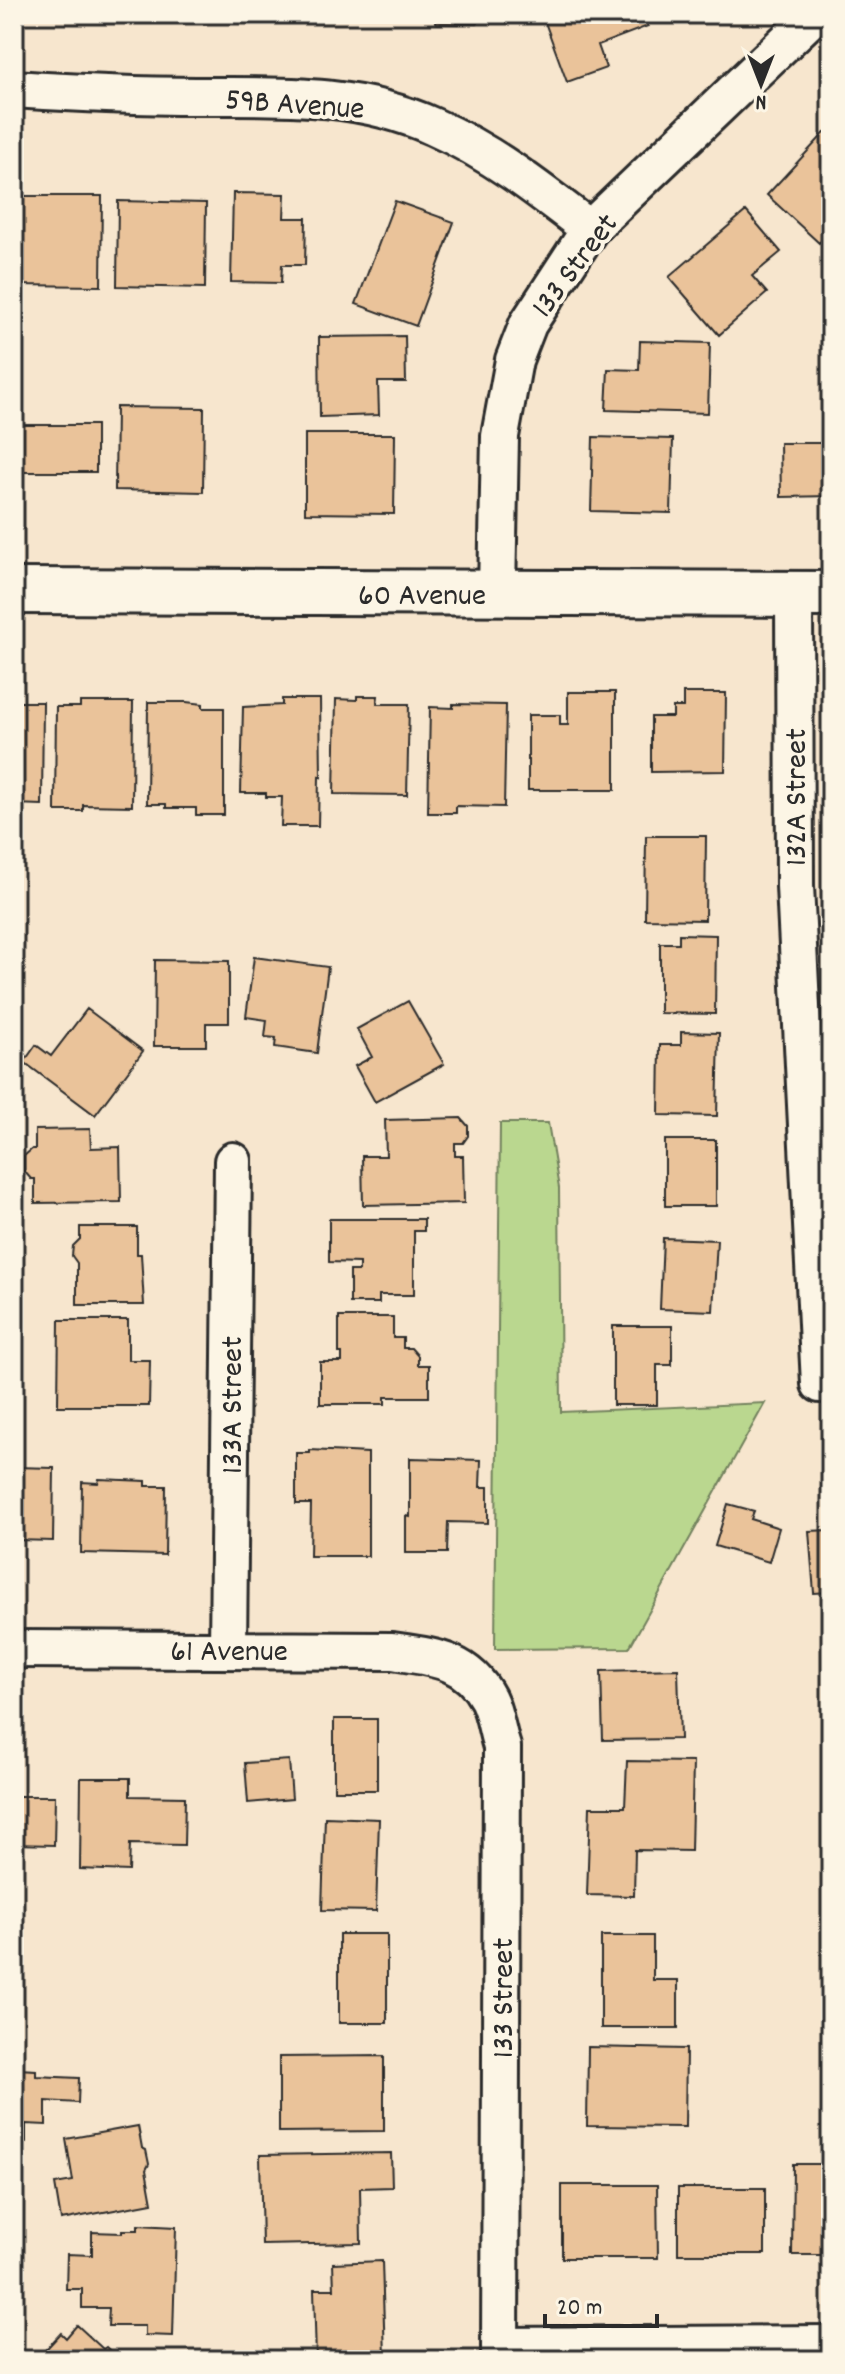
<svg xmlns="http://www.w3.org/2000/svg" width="845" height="2374" font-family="Dekko,sans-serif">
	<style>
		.green { fill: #bad78f; stroke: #72815d; stroke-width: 2 }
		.building { fill: #eac39a; stroke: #2b2b2b; stroke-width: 2 }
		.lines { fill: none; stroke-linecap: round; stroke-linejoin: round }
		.minor-casing { stroke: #2b2b2b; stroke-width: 42 }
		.tertiary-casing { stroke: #2b2b2b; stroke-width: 50 }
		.minor { stroke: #fcf5e5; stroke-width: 36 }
		.tertiary { stroke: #fcf5e5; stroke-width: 44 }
		.labels { text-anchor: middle; stroke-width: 8; stroke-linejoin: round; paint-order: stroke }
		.street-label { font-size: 32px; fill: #2b2b2b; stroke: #fcf5e5 }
	</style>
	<rect width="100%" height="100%" fill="#f7e6ce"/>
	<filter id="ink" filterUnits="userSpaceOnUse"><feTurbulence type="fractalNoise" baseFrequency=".0125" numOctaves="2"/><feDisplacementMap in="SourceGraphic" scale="16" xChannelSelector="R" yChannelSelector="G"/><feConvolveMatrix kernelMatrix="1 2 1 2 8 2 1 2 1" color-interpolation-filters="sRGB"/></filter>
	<g filter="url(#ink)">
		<path class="green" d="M 500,1123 L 548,1123 L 559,1188 L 561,1412 L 765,1403 L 629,1648 L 495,1649 Z"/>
		<path class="building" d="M 436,14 L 478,14 L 477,24 L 436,23 Z
			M 542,14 L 643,14 L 648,26 L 598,45 L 606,68 L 567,82 Z
			M 831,126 L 831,230 L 819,243 L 767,195 Z
			M 233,193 L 285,194 L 284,218 L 306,218 L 305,265 L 282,265 L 281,283 L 231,282 Z
			M 14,196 L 102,196 L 101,286 L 14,285 Z
			M 118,201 L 206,203 L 205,288 L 117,286 Z
			M 395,201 L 454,222 L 416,326 L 356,304 Z
			M 746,211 L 781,252 L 752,276 L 767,293 L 719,335 L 669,277 Z
			M 405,336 L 406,382 L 378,382 L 379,415 L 320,417 L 319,337 Z
			M 640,341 L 710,343 L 708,413 L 606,410 L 608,369 L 639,370 Z
			M 14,403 L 19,403 L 19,425 L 96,425 L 96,472 L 14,472 Z
			M 116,407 L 204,408 L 203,492 L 115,490 Z
			M 824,421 L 831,421 L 831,496 L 781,497 L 780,443 L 824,443 Z
			M 305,434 L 395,434 L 394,514 L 305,513 Z
			M 593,437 L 673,439 L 671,513 L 591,511 Z
			M 568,692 L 615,692 L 615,790 L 528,790 L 528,715 L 560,715 L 560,725 L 568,725 Z
			M 683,693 L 726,693 L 725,771 L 651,772 L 651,717 L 673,717 L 673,707 L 683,707 Z
			M 357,696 L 378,696 L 377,704 L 409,704 L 407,795 L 334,794 L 336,699 L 357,700 Z
			M 282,699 L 320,699 L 321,777 L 319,776 L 318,826 L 281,826 L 282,797 L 266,797 L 266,793 L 241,793 L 243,707 L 282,705 Z
			M 14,702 L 43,702 L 42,805 L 14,804 Z
			M 80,702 L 133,702 L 132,806 L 83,805 L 83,811 L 55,811 L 56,707 L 80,707 Z
			M 148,702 L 186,702 L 203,704 L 203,708 L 224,708 L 224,815 L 196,815 L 196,808 L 166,808 L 166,804 L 147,804 Z
			M 453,704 L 506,705 L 504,807 L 456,806 L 456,813 L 428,813 L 430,707 L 453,708 Z
			M 646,836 L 706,836 L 705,920 L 645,919 Z
			M 679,934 L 716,935 L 715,1014 L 660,1013 L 660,943 L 679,943 Z
			M 254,957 L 328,967 L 317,1053 L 275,1047 L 276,1038 L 265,1037 L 267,1020 L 246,1017 Z
			M 155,960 L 229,961 L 229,1023 L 206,1023 L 206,1046 L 154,1046 Z
			M 408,1001 L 444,1064 L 375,1102 L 355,1066 L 372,1057 L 357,1029 Z
			M 87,1009 L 143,1051 L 95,1115 L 24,1062 L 36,1045 L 51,1056 Z
			M 681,1032 L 719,1033 L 717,1116 L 659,1115 L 660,1045 L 681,1045 Z
			M 461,1118 L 468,1126 L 468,1136 L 463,1143 L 455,1143 L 455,1156 L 463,1156 L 464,1203 L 363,1205 L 362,1156 L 386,1156 L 385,1120 Z
			M 90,1129 L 91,1148 L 120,1147 L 121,1202 L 35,1203 L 35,1179 L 31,1179 L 24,1171 L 24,1156 L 32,1149 L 35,1149 L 35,1130 Z
			M 665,1140 L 716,1140 L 716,1206 L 665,1206 Z
			M 329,1219 L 424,1219 L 424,1231 L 414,1231 L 414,1295 L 379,1295 L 379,1303 L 350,1303 L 350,1271 L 359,1271 L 359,1263 L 329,1262 Z
			M 80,1227 L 137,1227 L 137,1254 L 141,1254 L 144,1305 L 77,1305 L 77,1263 L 72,1256 L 73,1246 L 80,1239 Z
			M 663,1238 L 717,1240 L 713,1311 L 660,1309 Z
			M 339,1317 L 393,1317 L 393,1338 L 403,1338 L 403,1348 L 411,1348 L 418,1356 L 418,1365 L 429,1365 L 429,1397 L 385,1397 L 385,1404 L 320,1404 L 320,1362 L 342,1362 L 342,1353 L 339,1353 Z
			M 59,1320 L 128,1320 L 128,1360 L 150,1360 L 149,1406 L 58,1406 Z
			M 613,1326 L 672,1326 L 672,1365 L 657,1365 L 657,1405 L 613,1405 Z
			M 310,1450 L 368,1453 L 368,1556 L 310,1556 L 311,1504 L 296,1504 L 296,1453 L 310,1453 Z
			M 410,1458 L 481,1460 L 480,1487 L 488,1487 L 488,1523 L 448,1522 L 447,1553 L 406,1553 L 406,1516 L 410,1517 Z
			M 14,1467 L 54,1468 L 53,1541 L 16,1540 L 16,1556 Z
			M 99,1479 L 146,1481 L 146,1486 L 166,1486 L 165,1555 L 81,1553 L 82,1482 L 98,1483 Z
			M 728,1504 L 754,1511 L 751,1519 L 779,1528 L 769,1562 L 715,1546 Z
			M 831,1530 L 831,1592 L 814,1593 L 809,1531 Z
			M 678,1669 L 680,1739 L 603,1740 L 601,1671 Z
			M 334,1719 L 377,1719 L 377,1790 L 334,1790 Z
			M 289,1760 L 292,1799 L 248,1803 L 245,1763 Z
			M 627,1761 L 693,1762 L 691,1851 L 635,1850 L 634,1896 L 587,1895 L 590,1807 L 625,1807 Z
			M 81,1778 L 130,1778 L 130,1796 L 185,1797 L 184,1845 L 130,1844 L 129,1871 L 80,1869 Z
			M 14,1796 L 55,1796 L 54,1845 L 14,1844 Z
			M 325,1817 L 379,1819 L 376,1911 L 322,1910 Z
			M 339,1934 L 387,1934 L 387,2023 L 339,2023 Z
			M 601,1936 L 653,1936 L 653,1980 L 678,1980 L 678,2028 L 601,2028 Z
			M 588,2047 L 686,2049 L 685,2127 L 587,2126 Z
			M 384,2056 L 384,2131 L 279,2132 L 279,2057 Z
			M 14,2065 L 18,2065 L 18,2069 L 36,2070 L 36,2076 L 79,2078 L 78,2103 L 46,2101 L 46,2125 L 26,2124 L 26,2142 L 14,2142 Z
			M 138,2126 L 142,2148 L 146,2150 L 149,2164 L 146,2170 L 152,2203 L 61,2220 L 55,2184 L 73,2181 L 66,2139 Z
			M 391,2153 L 392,2187 L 360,2188 L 361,2243 L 262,2245 L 260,2155 Z
			M 793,2164 L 831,2164 L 831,2255 L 792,2255 Z
			M 562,2185 L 657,2185 L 658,2258 L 562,2258 Z
			M 678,2188 L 765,2188 L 765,2254 L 678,2254 Z
			M 138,2225 L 176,2227 L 173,2336 L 145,2335 L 145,2326 L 108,2326 L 109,2308 L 82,2308 L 82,2289 L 66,2289 L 67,2254 L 92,2255 L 92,2232 L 122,2233 L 122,2230 L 138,2230 Z
			M 382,2261 L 385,2357 L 316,2359 L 314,2289 L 334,2289 L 333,2263 Z
			M 77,2325 L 103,2349 L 106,2347 L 120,2360 L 36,2360 L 61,2333 L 66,2338 Z"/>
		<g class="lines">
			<defs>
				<path id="minor" d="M 14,89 C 75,93 135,96 196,96 C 277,96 357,92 434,127 C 491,152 541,191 590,229
					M 497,593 L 500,436 L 514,360 L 528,324 L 590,229 L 815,14
					M 794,594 L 795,886 L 820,1384
					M 14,1649 L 392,1651 C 432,1657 467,1659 488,1699 C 495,1713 497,1732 502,1747 L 500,2360
					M 228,1649 L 233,1161
					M 500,2346 L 831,2344"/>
				<path id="tertiary" d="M 14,591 L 831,594"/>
			</defs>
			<use href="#minor" class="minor-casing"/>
			<use href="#tertiary" class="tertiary-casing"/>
			<use href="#minor" class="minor"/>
			<use href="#tertiary" class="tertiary"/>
		</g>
	</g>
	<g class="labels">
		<g class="street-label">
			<text transform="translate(295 102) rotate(4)" y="11">59B Avenue</text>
			<text transform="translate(573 264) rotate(-53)" y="11">133 Street</text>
			<text x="422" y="604">60 Avenue</text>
			<text transform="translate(794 797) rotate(-90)" y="11">132A Street</text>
			<text transform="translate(230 1405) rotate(-90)" y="11">133A Street</text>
			<text x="229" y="1660">61 Avenue</text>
			<text transform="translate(501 1998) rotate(-90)" y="11">133 Street</text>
		</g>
	</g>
	<rect width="845" height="2374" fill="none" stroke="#fcf5e5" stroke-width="48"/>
	<rect x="24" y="24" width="797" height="2326" fill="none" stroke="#2b2b2b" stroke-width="3" filter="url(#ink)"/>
	<g transform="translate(761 84) rotate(180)" stroke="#fcf5e5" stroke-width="6" paint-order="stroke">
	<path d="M0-6L14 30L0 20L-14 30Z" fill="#2b2b2b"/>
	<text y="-12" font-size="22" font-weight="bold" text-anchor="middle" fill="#2b2b2b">N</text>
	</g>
	<path d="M545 2314v12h112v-12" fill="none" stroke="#2b2b2b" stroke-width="4"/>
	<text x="557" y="2314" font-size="24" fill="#2b2b2b" stroke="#fcf5e5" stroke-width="6" paint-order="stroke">20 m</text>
</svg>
